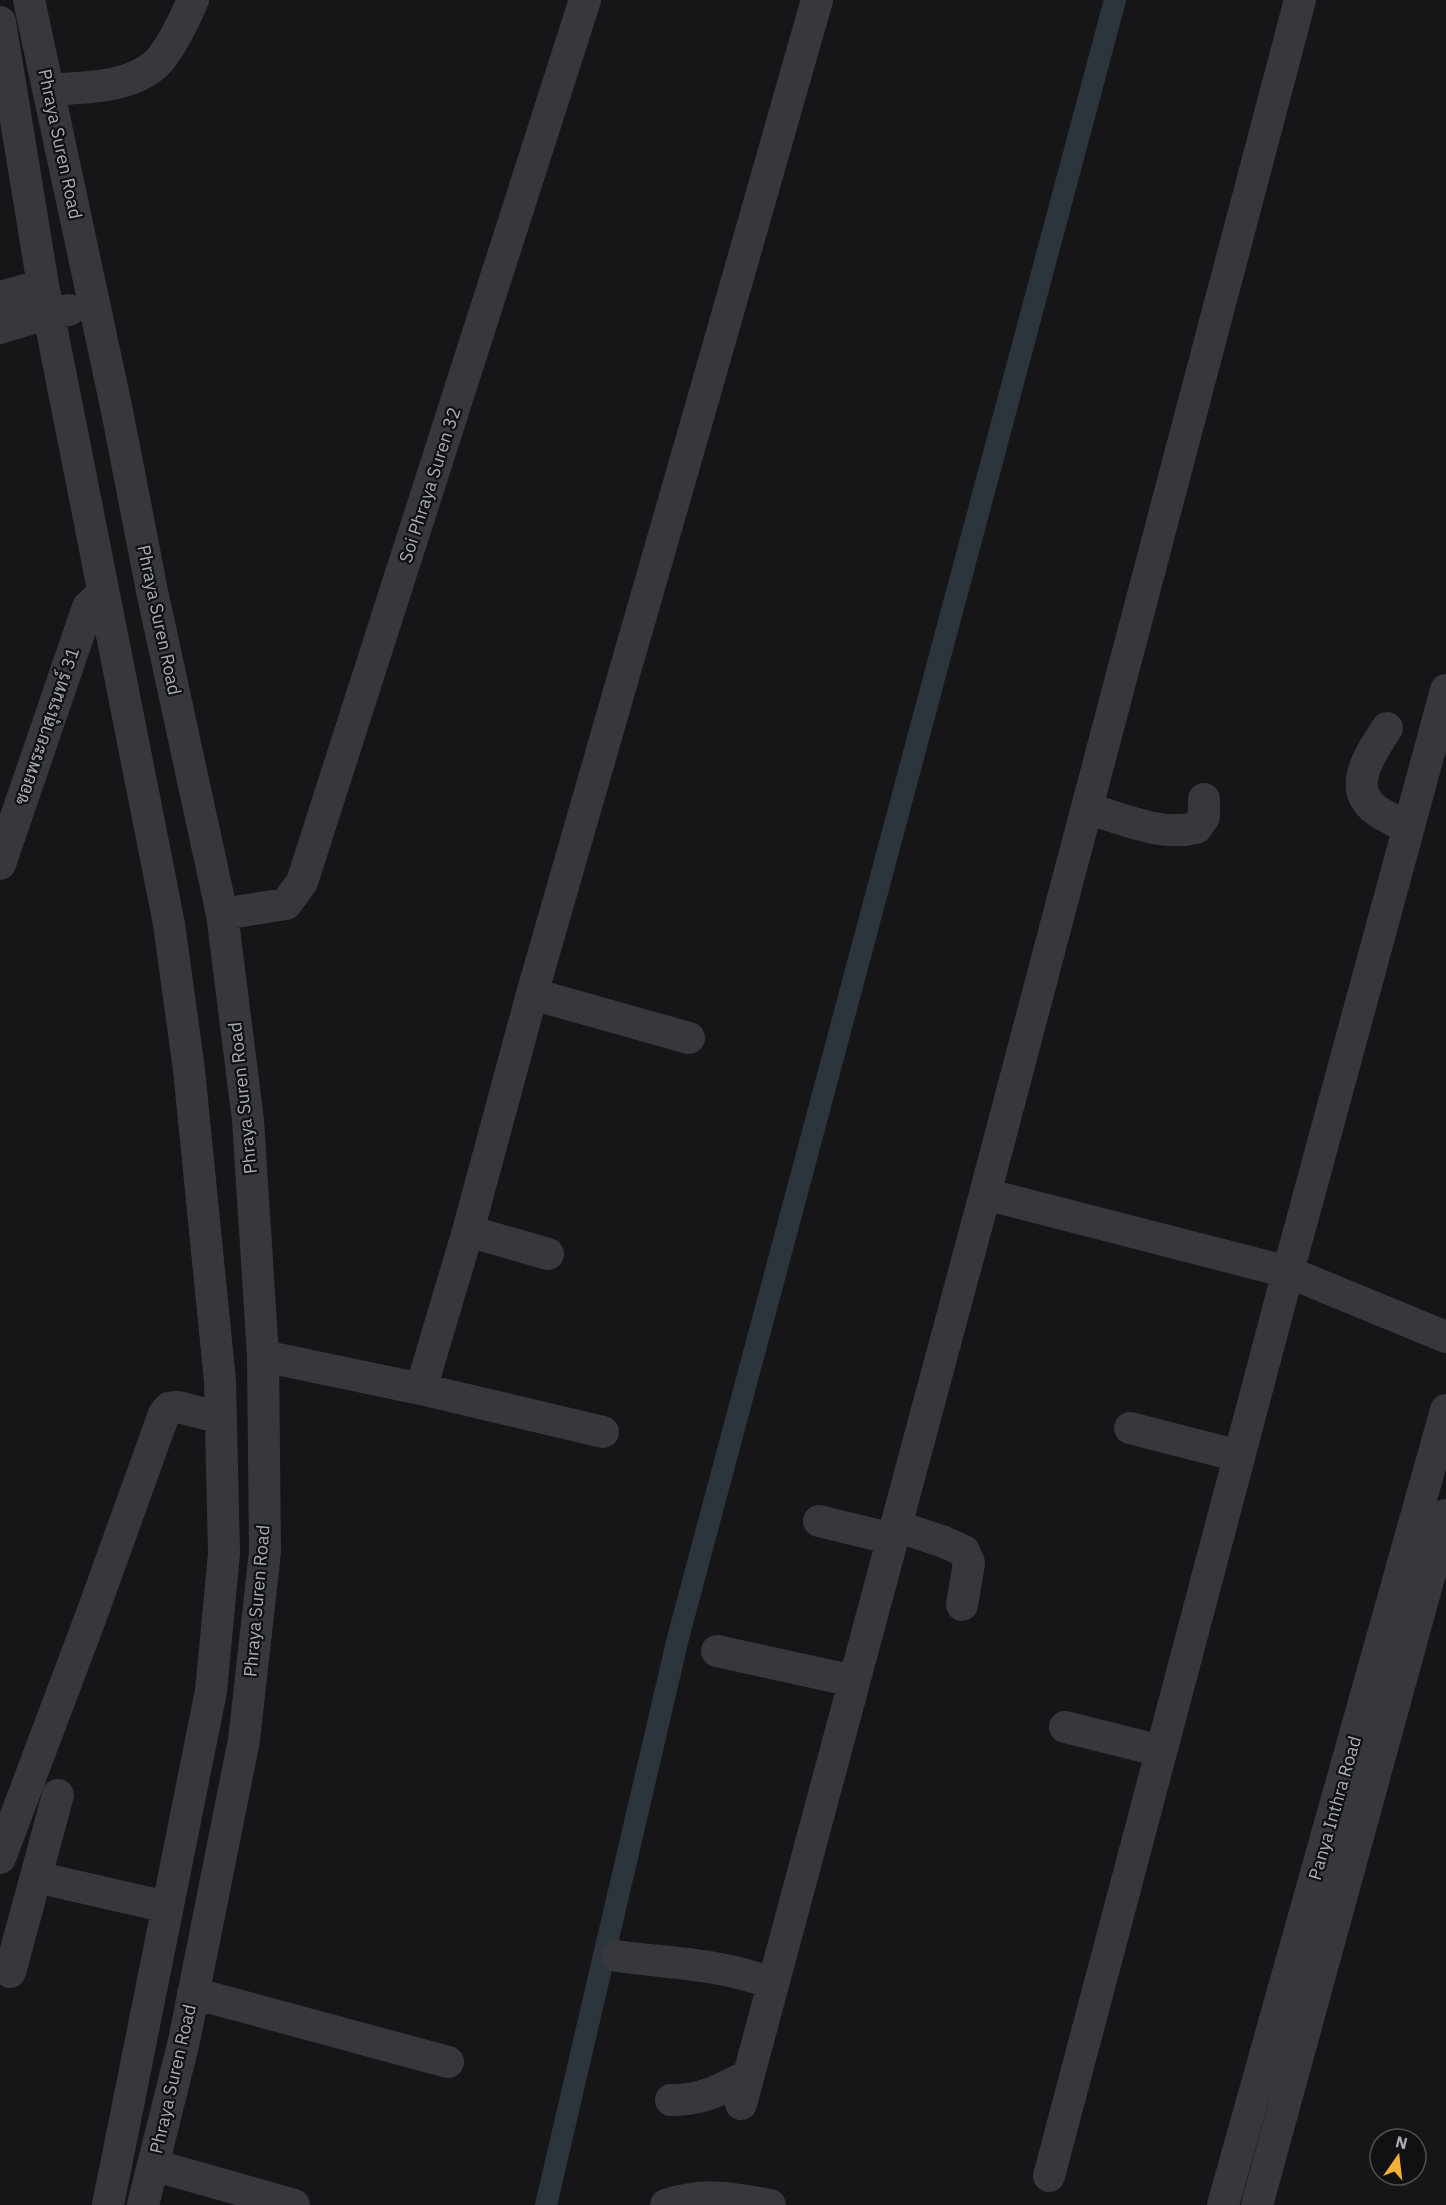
<svg xmlns="http://www.w3.org/2000/svg" width="1446" height="2205" font-family="'IBM Plex Sans',Sarabun,sans-serif">
	<style>
		.lines { fill: none; stroke-linecap: round; stroke-linejoin: round }
		.canal { stroke: #2c353c; stroke-width: 22 }
		.minor { stroke: #37383d; stroke-width: 32 }
		.labels { text-anchor: middle; stroke-width: 4.5; stroke-linejoin: round; paint-order: stroke }
		.street-label { font-size: 18px; fill: #a8adb8; stroke: #111113 }
	</style>
	<rect width="100%" height="100%" fill="#161618"/>
	<g class="lines">
		<path class="canal" d="M 546,2205 L 678,1638 L 1115,0"/>
		<path class="minor" d="M 29,0 L 116,406 L 152,591 L 222,914 L 248,1120 L 263,1356 L 265,1552 L 244,1740 L 184,2041 L 143,2205
			M 0,22 L 43,285 L 169,924 L 189,1070 L 220,1381 L 224,1554 L 211,1691 L 108,2205
			M 48,90 C 83,87 128,89 156,64 C 169,52 186,17 193,0
			M 0,297 L 43,285
			M 0,328 L 49,313 L 69,310
			M 1387,728 C 1372,752 1345,787 1376,810 C 1385,817 1398,822 1408,828
			M 1088,809 C 1122,818 1161,837 1196,828 L 1204,817 L 1204,799
			M 0,864 L 88,607 L 103,593
			M 222,914 L 286,904 L 302,882 L 585,0
			M 532,994 C 626,662 724,332 817,0
			M 985,1194 L 1288,1272 L 1446,1337
			M 468,1231 L 548,1254
			M 263,1356 L 421,1389 L 603,1432
			M 421,1389 L 468,1231 L 532,994 L 689,1038
			M 1130,1428 L 1239,1456
			M 819,1521 L 893,1539
			M 896,1526 L 944,1542 L 964,1551 L 969,1563 L 962,1605
			M 717,1651 L 854,1681
			M 1065,1727 L 1161,1751
			M 0,1858 L 93,1611 L 164,1414 L 169,1408 L 178,1407 L 221,1418
			M 36,1877 L 167,1907
			M 617,1956 C 672,1964 721,1963 773,1984
			M 10,1972 L 58,1795
			M 193,1993 L 448,2062
			M 671,2100 C 701,2101 722,2089 749,2075
			M 741,2104 L 985,1194 L 1300,0
			M 153,2165 L 294,2205
			M 1049,2176 L 1288,1272 L 1446,690
			M 666,2205 C 704,2192 732,2198 770,2205
			M 1223,2205 L 1446,1410
			M 1257,2205 L 1446,1515"/>
	</g>
	<g class="labels">
		<g class="street-label">
			<text transform="translate(60 144) rotate(78)" y="6">Phraya Suren Road</text>
			<text transform="translate(430 485) rotate(-72)" y="6">Soi Phraya Suren 32</text>
			<text transform="translate(159 620) rotate(78)" y="6">Phraya Suren Road</text>
			<text transform="translate(47 726) rotate(-71)" y="6">ซอยพระยาสุเรนทร์ 31</text>
			<text transform="translate(243 1098) rotate(-96)" y="6">Phraya Suren Road</text>
			<text transform="translate(257 1601) rotate(-85)" y="6">Phraya Suren Road</text>
			<text transform="translate(1335 1808) rotate(-74)" y="6">Panya Inthra Road</text>
			<text transform="translate(173 2079) rotate(-77)" y="6">Phraya Suren Road</text>
		</g>
	</g>
	<g transform="translate(1398 2157) rotate(14)"><circle r="28" fill="#111113" stroke="#4d4f55" stroke-width="1.5"/>
	<path d="M0-4.5L10 22L0 15L-10 22Z" fill="#f2b134"/>
	<text y="-9" font-size="16" font-weight="bold" text-anchor="middle" fill="#a8adb8">N</text>
	</g>
</svg>
